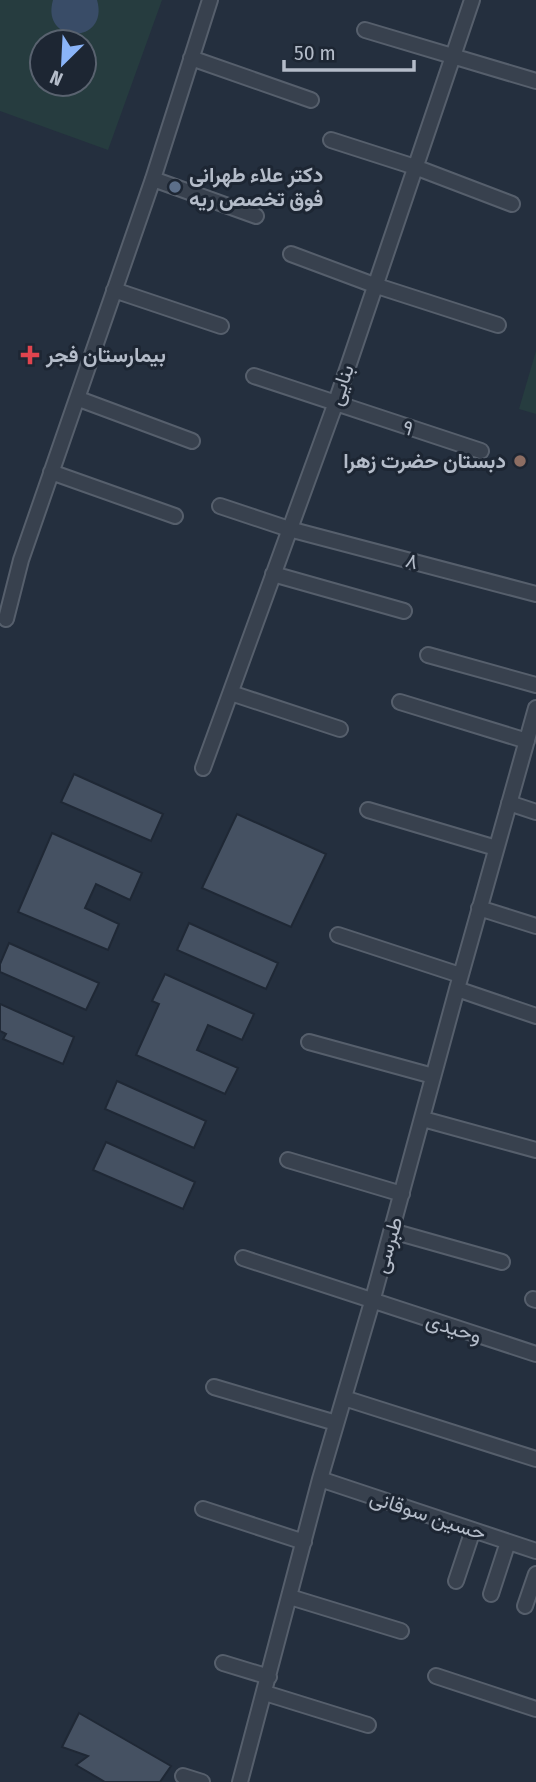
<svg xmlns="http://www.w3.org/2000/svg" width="536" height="1782" font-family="'Fira Sans Condensed',Vazirmatn,sans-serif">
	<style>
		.green { fill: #263c3f; fill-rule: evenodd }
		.water { fill: #394c67 }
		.building { fill: #455162; stroke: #1f2835; stroke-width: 2 }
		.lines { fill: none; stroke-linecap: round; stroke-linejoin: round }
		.minor-casing { stroke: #565f6c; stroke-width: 18 }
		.minor { stroke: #38414e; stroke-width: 14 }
		.service-dot { fill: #5c6f8a; stroke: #1d2633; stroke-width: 2.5 }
		.health-dot { fill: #e0444e; stroke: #1d2633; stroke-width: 2.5 }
		.education-dot { fill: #8d6e63; stroke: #1d2633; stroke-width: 2.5 }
		.labels { text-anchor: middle; stroke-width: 6; stroke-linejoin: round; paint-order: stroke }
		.poi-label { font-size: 21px; font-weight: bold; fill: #b4bcc9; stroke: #1d2633; text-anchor: start }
		.street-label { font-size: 21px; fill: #b4bcc9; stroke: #1d2633 }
	</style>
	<rect width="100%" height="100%" fill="#242f3e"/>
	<path class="green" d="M 0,0 L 162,0 L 108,150 L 0,111 ZM 42,42 L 84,42 L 84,84 L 42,84 Z
		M 536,351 L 536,414 L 519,409 Z"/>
	<path class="water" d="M 53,0 L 97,0 C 110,45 40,45 53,0 Z"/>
	<path class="building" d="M 74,774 L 163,814 L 151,841 L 61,802 Z
		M 237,814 L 326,854 L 291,927 L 202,888 Z
		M 52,833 L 142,873 L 130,900 L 96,884 L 85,908 L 119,924 L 108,950 L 18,912 Z
		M 189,923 L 278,963 L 266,989 L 177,950 Z
		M 9,943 L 99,983 L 86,1010 L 0,972 L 0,964 Z
		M 165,974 L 254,1014 L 242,1040 L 208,1025 L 197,1050 L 238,1068 L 225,1094 L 136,1055 L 159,1004 L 152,1001 Z
		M 0,1004 L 74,1037 L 63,1064 L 3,1039 L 6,1034 L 0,1031 Z
		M 117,1081 L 206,1121 L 194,1148 L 105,1109 Z
		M 106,1142 L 195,1182 L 183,1209 L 93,1170 Z
		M 79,1713 L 171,1766 L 160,1782 L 105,1782 L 76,1765 L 88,1756 L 62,1747 Z"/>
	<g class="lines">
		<defs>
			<path id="minor" d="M 365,30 L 536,81
				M 191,58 L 311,100
				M 331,140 L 415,167 L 512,204
				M 153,179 L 256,216
				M 291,254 L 374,285 L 498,325
				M 114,290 L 221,326
				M 254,376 L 481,451
				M 79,399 L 192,441
				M 51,472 L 175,516
				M 220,506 L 289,529 L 536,594
				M 273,574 L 404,611
				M 6,619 L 21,560 L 153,179 L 210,0
				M 428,655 L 536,685
				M 231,693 L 340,729
				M 400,702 L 527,741
				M 203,768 L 335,405 L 472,0
				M 509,803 L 536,812
				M 368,810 L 496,848
				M 479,908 L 536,926
				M 338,935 L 460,975
				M 457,989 L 536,1016
				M 309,1042 L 433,1076
				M 423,1119 L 536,1150
				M 288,1160 L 402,1194
				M 392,1231 L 502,1262
				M 243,1258 L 536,1354
				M 533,1299 L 536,1300
				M 214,1387 L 336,1423
				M 344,1398 L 536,1459
				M 320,1479 L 536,1551
				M 203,1509 L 304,1542
				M 456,1581 L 473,1530
				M 491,1594 L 508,1542
				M 290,1597 L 401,1631
				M 525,1606 L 536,1574
				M 223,1663 L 269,1677
				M 436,1676 L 536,1709
				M 265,1693 L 368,1725
				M 183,1776 L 202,1782
				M 240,1782 L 320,1479 L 372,1302 L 457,989 L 536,708"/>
		</defs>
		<use href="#minor" class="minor-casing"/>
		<use href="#minor" class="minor"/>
	</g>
	<circle class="service-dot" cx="175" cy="187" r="7"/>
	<path class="health-dot" d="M26.5 344.5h7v7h7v7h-7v7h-7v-7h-7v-7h7z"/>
	<circle class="education-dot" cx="520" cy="461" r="7"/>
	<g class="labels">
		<g class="poi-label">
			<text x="189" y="182">دکتر علاء طهرانی<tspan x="189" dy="24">فوق تخصص ریه</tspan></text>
			<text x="46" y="362">بیمارستان فجر</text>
			<text x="506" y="468" text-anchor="end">دبستان حضرت زهرا</text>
		</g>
		<g class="street-label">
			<text transform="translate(341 385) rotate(-72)" y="7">بنایی</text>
			<text transform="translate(408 428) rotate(18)" y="7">۹</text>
			<text transform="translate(412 561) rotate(15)" y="7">۸</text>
			<text transform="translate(388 1245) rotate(-74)" y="7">طبرسی</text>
			<text transform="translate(454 1328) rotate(18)" y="7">وحیدی</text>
			<text transform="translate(428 1515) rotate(18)" y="7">حسین سوقانی</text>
		</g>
	</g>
	<g transform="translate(63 63) rotate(204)"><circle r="33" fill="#1d2633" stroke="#59626f" stroke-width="2"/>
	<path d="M0-5L12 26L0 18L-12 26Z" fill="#8ab4f8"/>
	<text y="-10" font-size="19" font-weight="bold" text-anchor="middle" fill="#b4bcc9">N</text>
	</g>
	<path d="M284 60v10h130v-10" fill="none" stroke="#b4bcc9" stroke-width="3.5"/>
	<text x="294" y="60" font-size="21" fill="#b4bcc9" stroke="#1d2633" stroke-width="5" paint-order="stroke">50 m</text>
</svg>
